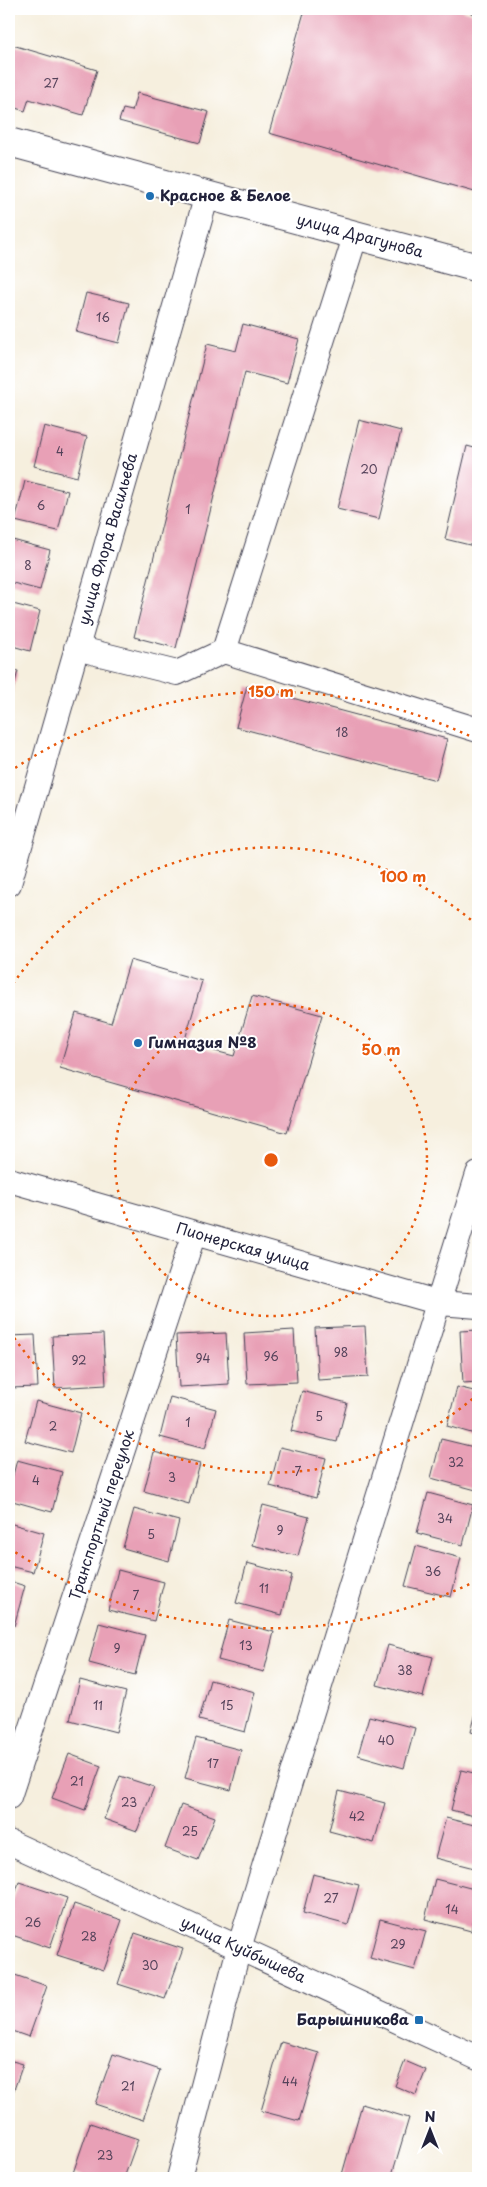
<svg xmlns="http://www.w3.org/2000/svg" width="487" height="2187" font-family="'Playpen Sans',sans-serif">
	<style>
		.building { fill: #e8a0b6 }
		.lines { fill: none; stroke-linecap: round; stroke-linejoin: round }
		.minor-casing { stroke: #424153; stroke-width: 26 }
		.major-casing { stroke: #424153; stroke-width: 30 }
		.minor { stroke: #fff; stroke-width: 24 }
		.major { stroke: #fff; stroke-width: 28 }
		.ring { fill: none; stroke: #e8590c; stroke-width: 2.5; stroke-dasharray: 2.5 5 }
		.poi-dot { fill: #1f6fb2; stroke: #fff; stroke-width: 2 }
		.labels { text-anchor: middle; stroke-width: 4; stroke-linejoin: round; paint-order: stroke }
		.number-label { font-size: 12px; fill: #54425a }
		.poi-label { font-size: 15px; font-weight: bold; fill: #22223b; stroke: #fff; text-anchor: start }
		.street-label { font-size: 15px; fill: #22223b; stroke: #fff }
		.centre { fill: #e8590c; stroke: #fff; stroke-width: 2.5 }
		.ring-label { font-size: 15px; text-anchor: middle; font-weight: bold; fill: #e8590c; stroke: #fff; stroke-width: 4; stroke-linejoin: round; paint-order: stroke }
	</style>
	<rect width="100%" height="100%" fill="#fff"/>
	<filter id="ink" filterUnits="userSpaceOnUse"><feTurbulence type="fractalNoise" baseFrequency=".02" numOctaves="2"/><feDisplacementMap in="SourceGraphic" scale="10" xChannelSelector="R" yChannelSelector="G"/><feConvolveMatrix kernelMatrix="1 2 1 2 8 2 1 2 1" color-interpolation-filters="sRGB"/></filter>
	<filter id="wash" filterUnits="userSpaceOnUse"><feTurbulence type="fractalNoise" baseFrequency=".0096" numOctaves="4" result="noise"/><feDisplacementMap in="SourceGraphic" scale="20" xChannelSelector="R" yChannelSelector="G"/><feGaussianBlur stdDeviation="1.12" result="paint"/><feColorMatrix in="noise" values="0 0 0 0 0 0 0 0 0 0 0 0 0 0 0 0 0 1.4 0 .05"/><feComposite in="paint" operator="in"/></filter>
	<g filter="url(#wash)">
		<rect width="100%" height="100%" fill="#f6efde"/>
		<g id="blocks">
			<path class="building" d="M 305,9 L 458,9 L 478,15 L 478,193 L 269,133 Z
				M 9,44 L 97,70 L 83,115 L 29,99 L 25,111 L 9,106 Z
				M 137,93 L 209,112 L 200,143 L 119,121 L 123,109 L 132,111 Z
				M 86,293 L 129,303 L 119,343 L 76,332 Z
				M 243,324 L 299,339 L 287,383 L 245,372 L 176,648 L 134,637 L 207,344 L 236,351 Z
				M 359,420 L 401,431 L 379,519 L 337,509 Z
				M 44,426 L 87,437 L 77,477 L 34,466 Z
				M 467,446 L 478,449 L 478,547 L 445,539 Z
				M 25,481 L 68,491 L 58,531 L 15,521 Z
				M 9,539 L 50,550 L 40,590 L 9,582 Z
				M 9,603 L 40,611 L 30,651 L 9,645 Z
				M 9,668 L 18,671 L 9,705 Z
				M 247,686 L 447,739 L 436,780 L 236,727 Z
				M 130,960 L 202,981 L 184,1043 L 234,1056 L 252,996 L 322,1015 L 287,1133 L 60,1068 L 76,1013 L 111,1023 Z
				M 365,1326 L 368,1377 L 318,1380 L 315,1328 Z
				M 294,1330 L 297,1382 L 247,1384 L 244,1333 Z
				M 478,1330 L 478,1382 L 463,1383 L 460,1331 Z
				M 226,1333 L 229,1384 L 179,1387 L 176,1335 Z
				M 103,1334 L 106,1385 L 55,1388 L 52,1336 Z
				M 35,1335 L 38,1387 L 9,1388 L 9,1336 Z
				M 457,1387 L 478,1392 L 478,1435 L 447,1426 Z
				M 302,1391 L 347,1403 L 337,1442 L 291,1431 Z
				M 170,1397 L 216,1409 L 205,1449 L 160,1437 Z
				M 36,1401 L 81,1413 L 71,1453 L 25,1441 Z
				M 441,1439 L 478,1448 L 478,1482 L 476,1490 L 431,1478 Z
				M 280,1447 L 326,1458 L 316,1498 L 270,1486 Z
				M 154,1452 L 200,1464 L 189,1504 L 144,1491 Z
				M 17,1460 L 62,1472 L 52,1512 L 9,1500 L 9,1490 Z
				M 428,1493 L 473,1505 L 463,1545 L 417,1533 Z
				M 263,1505 L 309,1517 L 298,1556 L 252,1545 Z
				M 134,1509 L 179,1521 L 169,1561 L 123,1548 Z
				M 9,1523 L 44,1533 L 33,1572 L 9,1566 Z
				M 416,1546 L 461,1558 L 451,1597 L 405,1586 Z
				M 247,1563 L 292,1575 L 282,1615 L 236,1603 Z
				M 118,1570 L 164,1582 L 154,1621 L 108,1610 Z
				M 9,1581 L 25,1586 L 14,1626 L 9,1624 Z
				M 229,1620 L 274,1632 L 264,1672 L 218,1660 Z
				M 99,1623 L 145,1635 L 135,1675 L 89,1663 Z
				M 388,1645 L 433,1657 L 423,1697 L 377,1685 Z
				M 80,1680 L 126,1692 L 116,1732 L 70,1720 Z
				M 210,1680 L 255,1692 L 245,1732 L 199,1720 Z
				M 478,1705 L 478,1734 L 471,1732 Z
				M 369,1716 L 415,1728 L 404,1768 L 358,1755 Z
				M 196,1738 L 241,1750 L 231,1790 L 185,1778 Z
				M 69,1754 L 101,1766 L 85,1810 L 52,1798 Z
				M 461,1770 L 478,1774 L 478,1817 L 451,1810 Z
				M 120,1776 L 154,1787 L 137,1831 L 104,1819 Z
				M 339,1791 L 385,1803 L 374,1843 L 329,1831 Z
				M 181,1805 L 215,1817 L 198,1860 L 165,1848 Z
				M 446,1818 L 478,1826 L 478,1869 L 435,1858 Z
				M 313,1874 L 359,1885 L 348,1925 L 303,1913 Z
				M 435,1879 L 478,1890 L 478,1902 L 471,1931 L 425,1919 Z
				M 19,1882 L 67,1898 L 50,1948 L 9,1934 L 9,1912 Z
				M 74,1904 L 122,1920 L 104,1970 L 57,1955 Z
				M 380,1919 L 426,1931 L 415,1970 L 370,1958 Z
				M 135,1933 L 183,1949 L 165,1999 L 118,1984 Z
				M 9,1973 L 47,1986 L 29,2037 L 9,2030 Z
				M 281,2042 L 319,2053 L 299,2121 L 261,2111 Z
				M 113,2054 L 160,2070 L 143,2120 L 95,2104 Z
				M 9,2060 L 23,2064 L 9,2104 Z
				M 405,2061 L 426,2070 L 416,2095 L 395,2086 Z
				M 362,2104 L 409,2118 L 391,2178 L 341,2178 Z
				M 90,2123 L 138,2139 L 124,2178 L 88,2178 L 73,2173 Z"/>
		</g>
	</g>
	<g filter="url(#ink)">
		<use href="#blocks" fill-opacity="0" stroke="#424153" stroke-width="1"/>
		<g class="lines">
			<defs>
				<path id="minor" d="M 356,234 L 224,651 L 478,730
					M 76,648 L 177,673 L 224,651
					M 9,884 L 207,195
					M 9,1180 L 440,1303 L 478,1306
					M 9,1797 L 194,1233
					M 9,1842 L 478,2058
					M 179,2178 L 239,1948 L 478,1174"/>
				<path id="major" d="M 9,142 L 478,268"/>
			</defs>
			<use href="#minor" class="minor-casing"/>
			<use href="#major" class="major-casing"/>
			<use href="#minor" class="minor"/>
			<use href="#major" class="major"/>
		</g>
	</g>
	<g class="ring">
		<circle cx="271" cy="1160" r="156"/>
		<path d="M478 1394A312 312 0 0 1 9 1330M9 990A312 312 0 0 1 478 926"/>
		<path d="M476 1581A468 468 0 0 1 9 1548M9 772A468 468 0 0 1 476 739"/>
	</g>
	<g class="poi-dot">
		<circle cx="150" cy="196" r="5"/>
		<circle cx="138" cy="1043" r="5"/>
		<rect x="414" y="2015" width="10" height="10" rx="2.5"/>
	</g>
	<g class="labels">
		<g class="number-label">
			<text x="51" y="88">27</text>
			<text x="103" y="322">16</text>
			<text x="60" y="456">4</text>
			<text x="369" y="474">20</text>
			<text x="41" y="510">6</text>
			<text x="188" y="514">1</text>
			<text x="28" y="570">8</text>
			<text x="342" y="737">18</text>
			<text x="341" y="1357">98</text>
			<text x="271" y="1361">96</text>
			<text x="203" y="1363">94</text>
			<text x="79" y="1365">92</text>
			<text x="319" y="1421">5</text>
			<text x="188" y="1427">1</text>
			<text x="53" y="1431">2</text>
			<text x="456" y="1467">32</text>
			<text x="298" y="1476">7</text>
			<text x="172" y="1482">3</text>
			<text x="36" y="1485">4</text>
			<text x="445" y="1523">34</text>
			<text x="280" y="1535">9</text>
			<text x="151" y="1539">5</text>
			<text x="433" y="1576">36</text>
			<text x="264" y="1593">11</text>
			<text x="136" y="1600">7</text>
			<text x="246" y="1650">13</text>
			<text x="117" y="1653">9</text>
			<text x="405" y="1675">38</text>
			<text x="98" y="1710">11</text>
			<text x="227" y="1710">15</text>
			<text x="386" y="1745">40</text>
			<text x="213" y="1768">17</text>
			<text x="77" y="1786">21</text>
			<text x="129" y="1807">23</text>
			<text x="357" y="1821">42</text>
			<text x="190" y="1836">25</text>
			<text x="331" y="1903">27</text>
			<text x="452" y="1914">14</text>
			<text x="33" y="1927">26</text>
			<text x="89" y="1941">28</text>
			<text x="398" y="1949">29</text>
			<text x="150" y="1970">30</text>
			<text x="290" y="2086">44</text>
			<text x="128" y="2091">21</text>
			<text x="105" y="2160">23</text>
		</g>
		<g class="poi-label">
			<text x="160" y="201">Красное &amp; Белое</text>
			<text x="148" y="1048">Гимназия №8</text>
			<text x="409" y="2025" text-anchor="end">Барышникова</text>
		</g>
		<g class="street-label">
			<text transform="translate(360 236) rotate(15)" y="5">улица Драгунова</text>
			<text transform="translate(108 539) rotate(-74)" y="5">улица Флора Васильева</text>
			<text transform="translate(243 1247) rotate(16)" y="5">Пионерская улица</text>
			<text transform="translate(102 1515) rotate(-72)" y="5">Транспортный переулок</text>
			<text transform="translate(243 1950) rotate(25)" y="5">улица Куйбышева</text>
		</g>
	</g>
	<circle cx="271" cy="1160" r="8" class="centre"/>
	<g class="ring-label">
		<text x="271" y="697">150 m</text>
		<text x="403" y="882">100 m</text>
		<text x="381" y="1055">50 m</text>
	</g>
	<rect width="487" height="2187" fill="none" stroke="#fff" stroke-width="30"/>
	<g transform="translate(430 2130)" stroke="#ffffff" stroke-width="4" paint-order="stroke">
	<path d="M0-4L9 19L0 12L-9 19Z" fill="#22223b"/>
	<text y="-8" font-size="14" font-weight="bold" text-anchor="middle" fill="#22223b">N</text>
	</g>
</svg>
